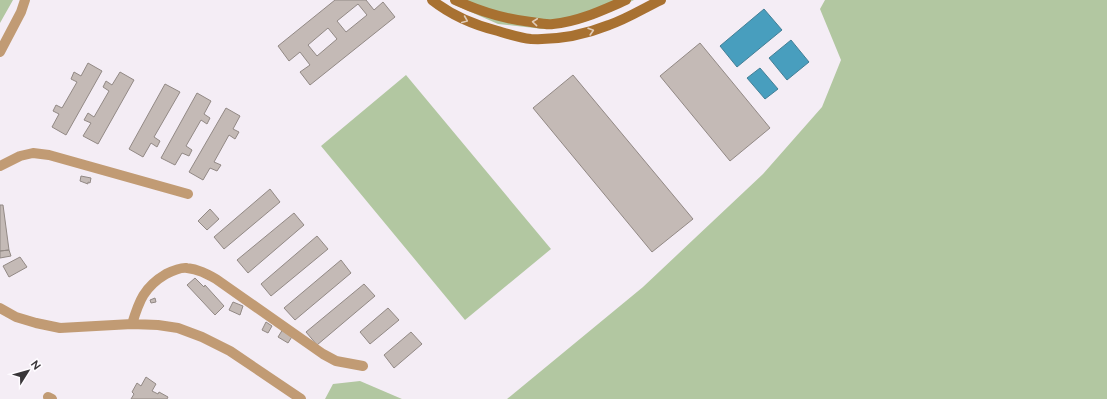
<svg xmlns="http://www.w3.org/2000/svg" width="1107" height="399" font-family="Raleway,sans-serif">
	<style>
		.green { fill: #b2c7a1 }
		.water { fill: #489ebe; stroke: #447f96 }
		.building { fill: #c4bab6; stroke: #928985; fill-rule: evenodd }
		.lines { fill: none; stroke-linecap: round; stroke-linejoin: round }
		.street { stroke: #c19b74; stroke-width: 10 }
		.secondary { stroke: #a87131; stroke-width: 10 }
		.oneway { stroke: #e0cbb7 }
	</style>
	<rect width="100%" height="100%" fill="#f4edf5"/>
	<path class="green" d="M 0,0 L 13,0 L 0,23 Z
		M 461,0 L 634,0 L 612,11 L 584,22 L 543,29 L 498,24 L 455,5 Z
		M 825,0 L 1107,0 L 1107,399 L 507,399 L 643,287 L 763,174 L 822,107 L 841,60 L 820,9 Z
		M 406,75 L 551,249 L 465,320 L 321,146 Z
		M 360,381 L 402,399 L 325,399 L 333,384 Z"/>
	<path class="water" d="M 764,9 L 782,30 L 737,67 L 720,46 Z
		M 791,40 L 809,62 L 787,80 L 769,58 Z
		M 760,68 L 778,89 L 765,99 L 747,78 Z"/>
	<path class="building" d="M 335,0 L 366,0 L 374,10 L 383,2 L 395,17 L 310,85 L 300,72 L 310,65 L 300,52 L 289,61 L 278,46 ZM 358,4 L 367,15 L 346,32 L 337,21 ZM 328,28 L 337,39 L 317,56 L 308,45 Z
		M 700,43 L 770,128 L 730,161 L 660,76 Z
		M 88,63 L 102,71 L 66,135 L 52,127 L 59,114 L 53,111 L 56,105 L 62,108 L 77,82 L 71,79 L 74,72 L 81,76 Z
		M 120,72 L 134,80 L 98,144 L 83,136 L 91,123 L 84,120 L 88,113 L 94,117 L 109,91 L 103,87 L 106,81 L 112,85 Z
		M 573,75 L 693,219 L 652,252 L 533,108 Z
		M 165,84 L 180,92 L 154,137 L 160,141 L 157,147 L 151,143 L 143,157 L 129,149 Z
		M 197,93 L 211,101 L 204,114 L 210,118 L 207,124 L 201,120 L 186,146 L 192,150 L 189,156 L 182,153 L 175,165 L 161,158 Z
		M 226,108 L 240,116 L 233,129 L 239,132 L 235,139 L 229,135 L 214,162 L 221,165 L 217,171 L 210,168 L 203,180 L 189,172 Z
		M 81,176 L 91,178 L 90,183 L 88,182 L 88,184 L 80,181 Z
		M 270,189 L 280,202 L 224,249 L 214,237 Z
		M 0,205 L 3,205 L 9,250 L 0,251 Z
		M 210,209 L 219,219 L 207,230 L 198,221 Z
		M 294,213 L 304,225 L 248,273 L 237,260 Z
		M 317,236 L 328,249 L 271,296 L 261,284 Z
		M 9,250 L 11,256 L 0,258 L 0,251 Z
		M 20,257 L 27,267 L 9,277 L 3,266 Z
		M 341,260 L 351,273 L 295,320 L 284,308 Z
		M 195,278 L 204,287 L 205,285 L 224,306 L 215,315 L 187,285 Z
		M 364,284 L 375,296 L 317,345 L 306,332 Z
		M 155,298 L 156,302 L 151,303 L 150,300 Z
		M 233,302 L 243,306 L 240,315 L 229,310 Z
		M 388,308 L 399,320 L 370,344 L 360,332 Z
		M 266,322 L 272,326 L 268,333 L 262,330 Z
		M 283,329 L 293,335 L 288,343 L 278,337 Z
		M 411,332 L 422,344 L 394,368 L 384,355 Z
		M 146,377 L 156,384 L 152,391 L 158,394 L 159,392 L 168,397 L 167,399 L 131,399 L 134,394 L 132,392 L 137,383 L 141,386 Z"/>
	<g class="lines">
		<path class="street" d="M 0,52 L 21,12 L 25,0
			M 0,166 L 20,156 L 33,153 L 49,155 L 188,194
			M 0,308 L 16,317 L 36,323 L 60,328 L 132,324 L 158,325 L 178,328 L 202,337 L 230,351 L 301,399
			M 132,324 C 139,301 144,287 166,274 C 172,271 180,267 187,268 C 198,269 207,274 216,279 L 323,354 L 336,361 L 363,366
			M 48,397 L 52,399"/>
		<path class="secondary" d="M 432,0 C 451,15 474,25 498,31 C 508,34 520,38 531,39 C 557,40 584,35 609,25 C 627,19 644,8 661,0
			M 455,0 C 481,12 503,19 531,22 C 538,23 546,25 553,24 C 578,22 603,10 626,0"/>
	</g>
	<defs><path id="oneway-chevron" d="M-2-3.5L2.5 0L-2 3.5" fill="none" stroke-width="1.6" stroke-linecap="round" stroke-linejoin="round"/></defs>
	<g class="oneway">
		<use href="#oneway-chevron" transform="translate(465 20) rotate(23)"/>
		<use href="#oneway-chevron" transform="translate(535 22) rotate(-174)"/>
		<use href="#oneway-chevron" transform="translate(591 31) rotate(-17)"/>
	</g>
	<g transform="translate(28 371) rotate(53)" stroke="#fefbff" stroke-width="3" paint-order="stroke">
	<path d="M0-3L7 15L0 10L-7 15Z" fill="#393639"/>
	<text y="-6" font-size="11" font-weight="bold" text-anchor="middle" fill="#393639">N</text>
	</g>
</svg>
